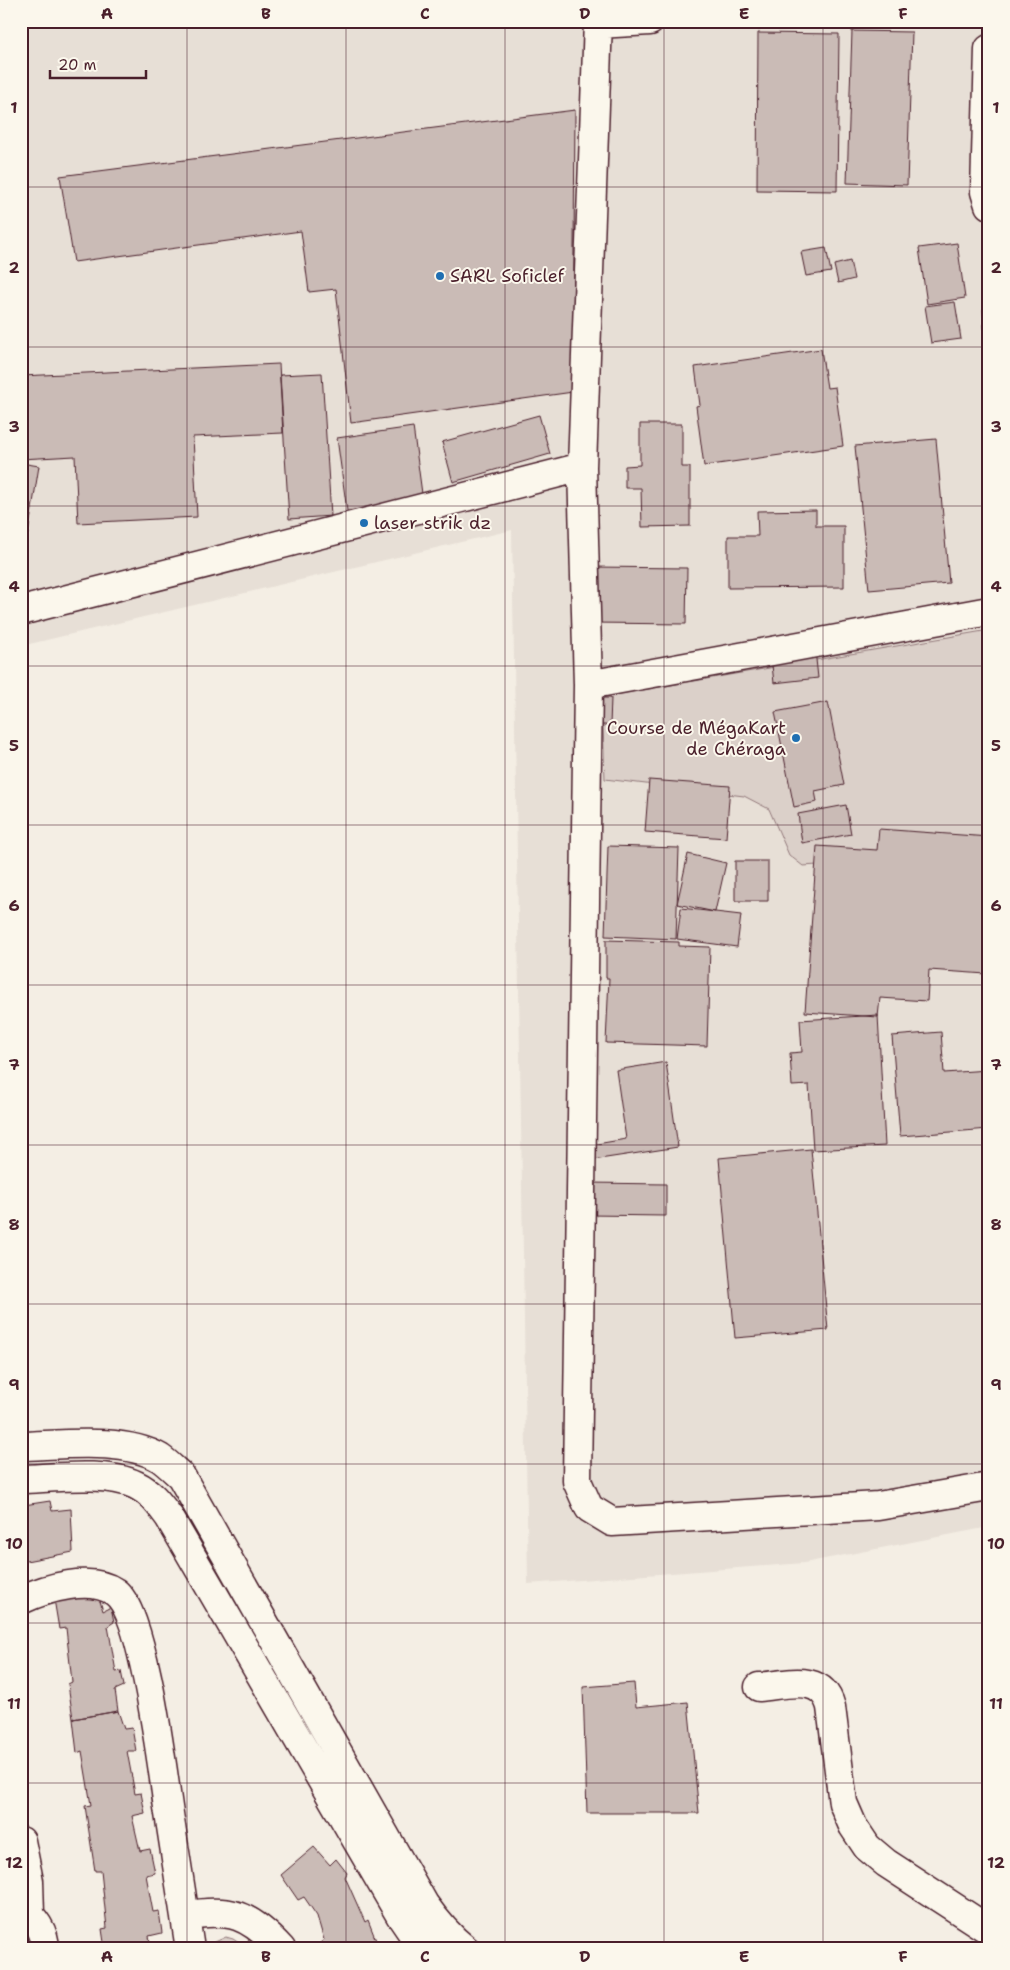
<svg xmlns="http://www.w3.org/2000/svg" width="1010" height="1970" font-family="'Shantell Sans',sans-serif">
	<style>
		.built { fill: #e7dfd6 }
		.grass { fill: url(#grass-dots); stroke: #92787a }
		.pitch { fill: #dbd0c9; stroke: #92787a }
		.building { fill: #cabbb6; stroke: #4a1f2b }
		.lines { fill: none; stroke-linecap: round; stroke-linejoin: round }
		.street-casing { stroke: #4a1f2b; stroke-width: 31 }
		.street { stroke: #fbf7ec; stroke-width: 28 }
		.grid { fill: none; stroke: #4a1f2b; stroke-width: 1; stroke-opacity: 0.55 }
		.poi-dot { fill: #1f6fb2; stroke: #fbf7ec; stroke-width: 2 }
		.labels { text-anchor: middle; stroke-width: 4; stroke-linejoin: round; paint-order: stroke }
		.poi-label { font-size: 18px; fill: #4a1f2b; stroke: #fbf7ec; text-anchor: start }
		.neatline { fill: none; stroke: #4a1f2b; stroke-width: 2 }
		.grid-label { font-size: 16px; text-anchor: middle; font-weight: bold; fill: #4a1f2b }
	</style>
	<defs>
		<pattern id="grass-dots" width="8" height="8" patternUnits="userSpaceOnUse" patternTransform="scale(1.25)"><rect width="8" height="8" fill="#dbd0c9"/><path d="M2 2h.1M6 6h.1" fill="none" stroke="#bdb2ad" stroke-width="1.8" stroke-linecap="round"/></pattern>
	</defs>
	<rect width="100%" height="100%" fill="#f4eee4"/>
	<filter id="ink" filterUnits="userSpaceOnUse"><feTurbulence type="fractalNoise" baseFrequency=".02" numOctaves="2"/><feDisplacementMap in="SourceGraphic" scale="10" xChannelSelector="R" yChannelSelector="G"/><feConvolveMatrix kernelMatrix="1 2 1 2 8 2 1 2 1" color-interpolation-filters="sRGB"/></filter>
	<g filter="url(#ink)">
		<path class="built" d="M 21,21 L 989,21 L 989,1527 L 804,1563 L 528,1584 L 512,530 L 21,646 Z"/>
		<path class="grass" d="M 226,1937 L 233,1939 L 248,1949 L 210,1949 L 215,1942 Z"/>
		<path class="pitch" d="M 989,630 L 989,853 L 803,866 L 789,855 L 769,809 L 744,796 L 605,779 L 602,697 Z"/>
		<path class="building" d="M 852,31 L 912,32 L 907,185 L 847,183 Z
			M 758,33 L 839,34 L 837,191 L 757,190 Z
			M 575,110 L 573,392 L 351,423 L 336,289 L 309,292 L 301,231 L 74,262 L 60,176 Z
			M 957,243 L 965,298 L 927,304 L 919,248 Z
			M 826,248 L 831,272 L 806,276 L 801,252 Z
			M 850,261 L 854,279 L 838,283 L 834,265 Z
			M 955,302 L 961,339 L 931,343 L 925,306 Z
			M 989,308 L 989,410 L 983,309 Z
			M 821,349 L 827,388 L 835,387 L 843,446 L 704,466 L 696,406 L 700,405 L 695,367 Z
			M 279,364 L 283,433 L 193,437 L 197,517 L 78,523 L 75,456 L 21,459 L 21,376 Z
			M 322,373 L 331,516 L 289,519 L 280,375 Z
			M 539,415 L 550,454 L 453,482 L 442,442 Z
			M 640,424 L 682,424 L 682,467 L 690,467 L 690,526 L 642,527 L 641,488 L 625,488 L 625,466 L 640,465 Z
			M 413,427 L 423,501 L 347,511 L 337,438 Z
			M 936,439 L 949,583 L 869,590 L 855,446 Z
			M 21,463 L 39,466 L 28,534 L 21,533 Z
			M 816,510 L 816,526 L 844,526 L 844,587 L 728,588 L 728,536 L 758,536 L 757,511 Z
			M 593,567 L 687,568 L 686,624 L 592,623 Z
			M 815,650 L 818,678 L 774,683 L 771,656 Z
			M 588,698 L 611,698 L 610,725 L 587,725 Z
			M 828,702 L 844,785 L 815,791 L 817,802 L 794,807 L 775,712 Z
			M 649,780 L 730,786 L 726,838 L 645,832 Z
			M 846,805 L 851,834 L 802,843 L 798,814 Z
			M 879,829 L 989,837 L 989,942 L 986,974 L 929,970 L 927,1001 L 880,998 L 878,1017 L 805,1012 L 817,846 L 877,850 Z
			M 608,846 L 679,848 L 676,939 L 605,936 Z
			M 688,854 L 726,863 L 715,912 L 677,904 Z
			M 735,861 L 768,861 L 768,901 L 735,901 Z
			M 681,908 L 741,915 L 737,947 L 677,939 Z
			M 606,940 L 679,942 L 679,946 L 710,947 L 707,1046 L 606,1043 L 609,978 L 606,978 Z
			M 878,1015 L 885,1146 L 813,1150 L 809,1085 L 792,1086 L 790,1053 L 802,1052 L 800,1020 Z
			M 941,1032 L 944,1073 L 988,1070 L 989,1129 L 900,1136 L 892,1036 Z
			M 666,1062 L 678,1147 L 593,1160 L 591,1145 L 626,1139 L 616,1070 Z
			M 811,1149 L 828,1330 L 735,1338 L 719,1158 Z
			M 589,1183 L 666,1184 L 666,1216 L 589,1215 Z
			M 50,1501 L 52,1511 L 71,1509 L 73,1552 L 21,1562 L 21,1513 L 24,1512 L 24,1505 Z
			M 97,1591 L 103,1611 L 111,1607 L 114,1622 L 108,1626 L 116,1672 L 121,1671 L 124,1686 L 115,1690 L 118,1711 L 73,1719 L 68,1684 L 72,1682 L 66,1628 L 59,1629 L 54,1599 Z
			M 634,1683 L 636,1707 L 688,1702 L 699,1813 L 587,1813 L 583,1687 Z
			M 118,1711 L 124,1729 L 132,1728 L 136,1751 L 127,1751 L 135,1794 L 141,1793 L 145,1813 L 132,1816 L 140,1851 L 150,1849 L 155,1873 L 146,1875 L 153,1912 L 159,1911 L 162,1933 L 149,1936 L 151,1949 L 105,1949 L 102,1929 L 107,1928 L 101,1871 L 95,1871 L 85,1806 L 91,1805 L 82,1751 L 77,1753 L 73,1719 Z
			M 314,1847 L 330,1865 L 336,1859 L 347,1873 L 345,1877 L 365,1922 L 368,1920 L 377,1943 L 367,1946 L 368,1949 L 321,1949 L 320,1943 L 324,1940 L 317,1916 L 304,1897 L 298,1900 L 281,1875 Z"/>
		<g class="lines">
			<defs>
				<path id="street" d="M 598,21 L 582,467 L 588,685 L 577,1481 L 589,1508 L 612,1522 L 878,1506 L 989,1487
					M 598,24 L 650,21
					M 989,49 L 985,192 L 989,205
					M 21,611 L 582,467
					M 588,685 L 989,611
					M 21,1446 C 63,1445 123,1437 160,1458 C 167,1463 174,1470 181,1476 L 424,1904 C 436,1921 448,1936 465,1949
					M 21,1479 C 54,1478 107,1471 136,1485 C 151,1492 160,1505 169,1517 L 400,1915 L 415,1937 L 425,1949
					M 21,1600 C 46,1588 91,1575 115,1592 C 144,1613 162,1767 168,1807 C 175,1854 183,1901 190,1949
					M 759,1687 C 786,1685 822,1672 831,1707 L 843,1803 L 853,1826 L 867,1847 L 886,1863 L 989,1930
					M 21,1841 L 29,1881 L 30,1914
					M 21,1907 C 34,1917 45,1932 45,1949
					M 185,1916 C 230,1907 250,1915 281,1949"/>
			</defs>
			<use href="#street" class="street-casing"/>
			<use href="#street" class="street"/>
		</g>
	</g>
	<path class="grid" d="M 187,21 L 187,1949M 346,21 L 346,1949M 505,21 L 505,1949M 664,21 L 664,1949M 823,21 L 823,1949M 21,187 L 989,187M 21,347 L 989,347M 21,506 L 989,506M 21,666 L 989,666M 21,825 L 989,825M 21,985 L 989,985M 21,1145 L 989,1145M 21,1304 L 989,1304M 21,1464 L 989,1464M 21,1623 L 989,1623M 21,1783 L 989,1783"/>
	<g class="poi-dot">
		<circle cx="440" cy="276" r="5"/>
		<circle cx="364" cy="523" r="5"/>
		<circle cx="796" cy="738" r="5"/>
	</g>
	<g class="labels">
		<g class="poi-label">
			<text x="450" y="282">SARL Soficlef</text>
			<text x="374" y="529">laser strik dz</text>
			<text x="786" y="734" text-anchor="end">Course de MégaKart<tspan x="786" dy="21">de Chéraga</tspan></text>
		</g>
	</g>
	<rect width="1010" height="1970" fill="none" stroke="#fbf7ec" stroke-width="55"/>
	<path d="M50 70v8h96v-8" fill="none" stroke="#4a1f2b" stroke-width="2.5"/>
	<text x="58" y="70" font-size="15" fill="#4a1f2b" stroke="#fbf7ec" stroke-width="4" paint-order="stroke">20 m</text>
	<rect x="28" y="28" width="954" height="1914" class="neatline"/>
	<g class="grid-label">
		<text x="107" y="19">A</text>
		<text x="266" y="19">B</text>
		<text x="425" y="19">C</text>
		<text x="585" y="19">D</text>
		<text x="744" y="19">E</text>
		<text x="903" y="19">F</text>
		<text x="14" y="113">1</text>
		<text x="996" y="113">1</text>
		<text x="14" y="273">2</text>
		<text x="996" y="273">2</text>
		<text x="14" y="432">3</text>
		<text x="996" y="432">3</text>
		<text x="14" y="592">4</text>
		<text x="996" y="592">4</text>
		<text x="14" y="751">5</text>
		<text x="996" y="751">5</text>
		<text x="14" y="911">6</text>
		<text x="996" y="911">6</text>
		<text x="14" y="1070">7</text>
		<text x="996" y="1070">7</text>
		<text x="14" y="1230">8</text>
		<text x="996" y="1230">8</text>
		<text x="14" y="1390">9</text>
		<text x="996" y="1390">9</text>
		<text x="14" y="1549">10</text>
		<text x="996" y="1549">10</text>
		<text x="14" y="1709">11</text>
		<text x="996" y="1709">11</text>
		<text x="14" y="1868">12</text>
		<text x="996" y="1868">12</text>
		<text x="107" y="1962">A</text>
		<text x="266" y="1962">B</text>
		<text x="425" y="1962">C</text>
		<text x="585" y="1962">D</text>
		<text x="744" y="1962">E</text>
		<text x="903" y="1962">F</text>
	</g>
</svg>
